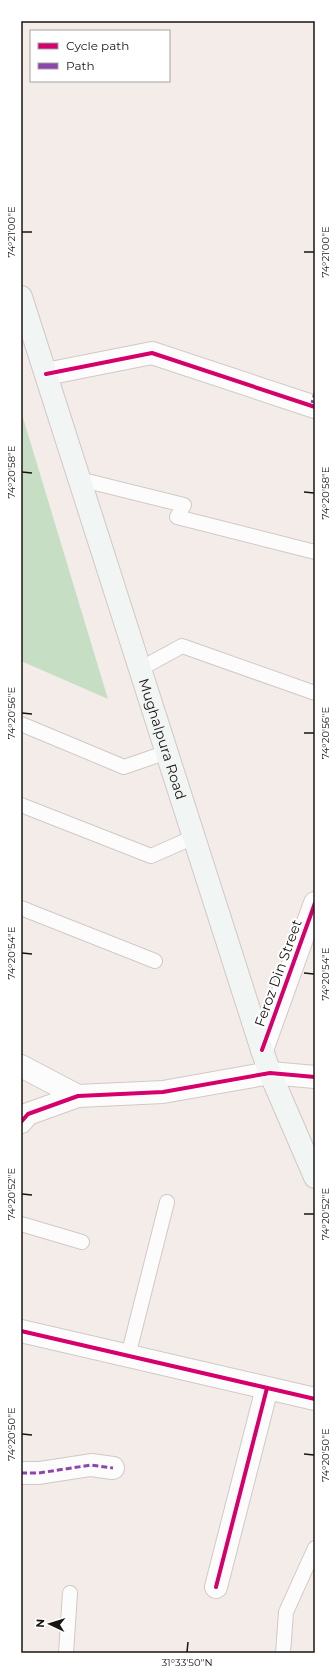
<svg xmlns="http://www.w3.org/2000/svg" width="336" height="1674" font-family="Montserrat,sans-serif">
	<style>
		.green { fill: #c6dfc4 }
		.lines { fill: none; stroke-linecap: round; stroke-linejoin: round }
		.service-casing { stroke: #d0c9c6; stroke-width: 16 }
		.minor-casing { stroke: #d0c9c6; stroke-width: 24 }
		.secondary-casing { stroke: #d0c9c6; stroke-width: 24 }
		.service { stroke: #fdfcfc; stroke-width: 14 }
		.minor { stroke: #fdfcfc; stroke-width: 22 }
		.secondary { stroke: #f1f5f4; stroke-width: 22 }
		.quiet { stroke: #8e44ad; stroke-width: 3; stroke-dasharray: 6 3; stroke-linecap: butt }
		.cycleway-casing { stroke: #fff; stroke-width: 6 }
		.cycleway { stroke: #d6006c; stroke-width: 4 }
		.ticks { fill: none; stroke: #191512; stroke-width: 1.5 }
		.labels { text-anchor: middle; stroke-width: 4; stroke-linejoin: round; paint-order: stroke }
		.street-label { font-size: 14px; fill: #191512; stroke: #fff }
		.neatline { fill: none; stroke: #191512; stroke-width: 1.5 }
		.ticks-label { font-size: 10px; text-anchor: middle; fill: #191512 }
	</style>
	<rect width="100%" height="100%" fill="#f4ece8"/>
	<path class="green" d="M 21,411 L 108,699 L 21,661 Z"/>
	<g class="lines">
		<defs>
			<path id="service" d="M 79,479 L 184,505 L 177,517 L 315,552
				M 140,669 L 182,646 L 315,693
				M 21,724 L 124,767 L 167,752
				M 21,805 L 151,856 L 194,837
				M 21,908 L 155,961
				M 21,1224 L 82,1242
				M 128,1356 L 167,1202
				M 66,1653 L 70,1593
				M 283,1653 L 286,1612 L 315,1548"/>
			<path id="minor" d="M 46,374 L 152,353 L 315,407
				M 262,1050 L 315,903
				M 21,1066 L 78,1096
				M 21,1122 L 28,1114 L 78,1096 L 163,1092 L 270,1073 L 315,1077
				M 21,1331 L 315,1399
				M 21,1473 L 39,1473 L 91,1465 L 113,1468
				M 216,1587 L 267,1388"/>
			<g id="secondary">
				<path id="s1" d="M 21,297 L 262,1050 L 270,1073 L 315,1177"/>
			</g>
		</defs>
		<use href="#service" class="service-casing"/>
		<use href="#minor" class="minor-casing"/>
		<use href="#secondary" class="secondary-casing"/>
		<use href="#service" class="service"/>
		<use href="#minor" class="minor"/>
		<use href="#secondary" class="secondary"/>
		<path class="quiet" d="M 311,406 L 315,393
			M 21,1473 L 39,1473 L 91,1465 L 113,1468"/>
		<defs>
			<path id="cycleway" d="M 46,374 L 152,353 L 315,407
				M 262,1050 L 315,903
				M 21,1122 L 28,1114 L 78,1096 L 163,1092 L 270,1073 L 315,1077
				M 21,1331 L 315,1399
				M 216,1587 L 267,1388"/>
		</defs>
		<use href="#cycleway" class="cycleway-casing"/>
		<use href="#cycleway" class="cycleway"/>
	</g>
	<path class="ticks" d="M 22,232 L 32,232M 304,252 L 314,252M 22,472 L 32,473M 304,492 L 314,493M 22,713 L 32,714M 304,733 L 314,733M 22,953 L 32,954M 304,973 L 314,974M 22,1194 L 32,1195M 304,1214 L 314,1214M 22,1434 L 32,1435M 304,1454 L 314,1455M 187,1652 L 188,1642"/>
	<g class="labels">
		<g class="street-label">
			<text dy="5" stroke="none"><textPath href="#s1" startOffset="464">Mughalpura Road</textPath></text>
			<text transform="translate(278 973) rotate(-70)" y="5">Feroz Din Street</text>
		</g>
	</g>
	<rect width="336" height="1674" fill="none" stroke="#ffffff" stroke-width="44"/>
	<rect x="30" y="30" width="140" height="52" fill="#ffffff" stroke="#a3a1a0"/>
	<rect x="38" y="43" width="20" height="6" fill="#d6006c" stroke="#a3a1a0"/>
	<text x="66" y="50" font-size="12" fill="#191512">Cycle path</text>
	<rect x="38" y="63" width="20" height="6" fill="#8e44ad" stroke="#a3a1a0"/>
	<text x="66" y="70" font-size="12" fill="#191512">Path</text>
	<g transform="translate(50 1624) rotate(274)" stroke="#ffffff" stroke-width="3" paint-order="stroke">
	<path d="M0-3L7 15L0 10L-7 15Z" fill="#191512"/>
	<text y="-6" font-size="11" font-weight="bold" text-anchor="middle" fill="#191512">N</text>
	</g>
	<rect x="22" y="22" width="292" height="1630" class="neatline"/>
	<g class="ticks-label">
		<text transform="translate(11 232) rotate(-90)" y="4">74°21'00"E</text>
		<text transform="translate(325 252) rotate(-90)" y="4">74°21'00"E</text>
		<text transform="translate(11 472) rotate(-90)" y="4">74°20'58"E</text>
		<text transform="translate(325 493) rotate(-90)" y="4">74°20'58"E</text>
		<text transform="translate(11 713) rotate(-90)" y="4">74°20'56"E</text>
		<text transform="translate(325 733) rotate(-90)" y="4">74°20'56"E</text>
		<text transform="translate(11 953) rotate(-90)" y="4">74°20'54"E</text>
		<text transform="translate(325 974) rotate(-90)" y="4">74°20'54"E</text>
		<text transform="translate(11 1194) rotate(-90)" y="4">74°20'52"E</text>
		<text transform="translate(325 1214) rotate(-90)" y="4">74°20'52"E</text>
		<text transform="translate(11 1434) rotate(-90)" y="4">74°20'50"E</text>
		<text transform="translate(325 1455) rotate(-90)" y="4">74°20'50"E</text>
		<text x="187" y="1666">31°33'50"N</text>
	</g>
</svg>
